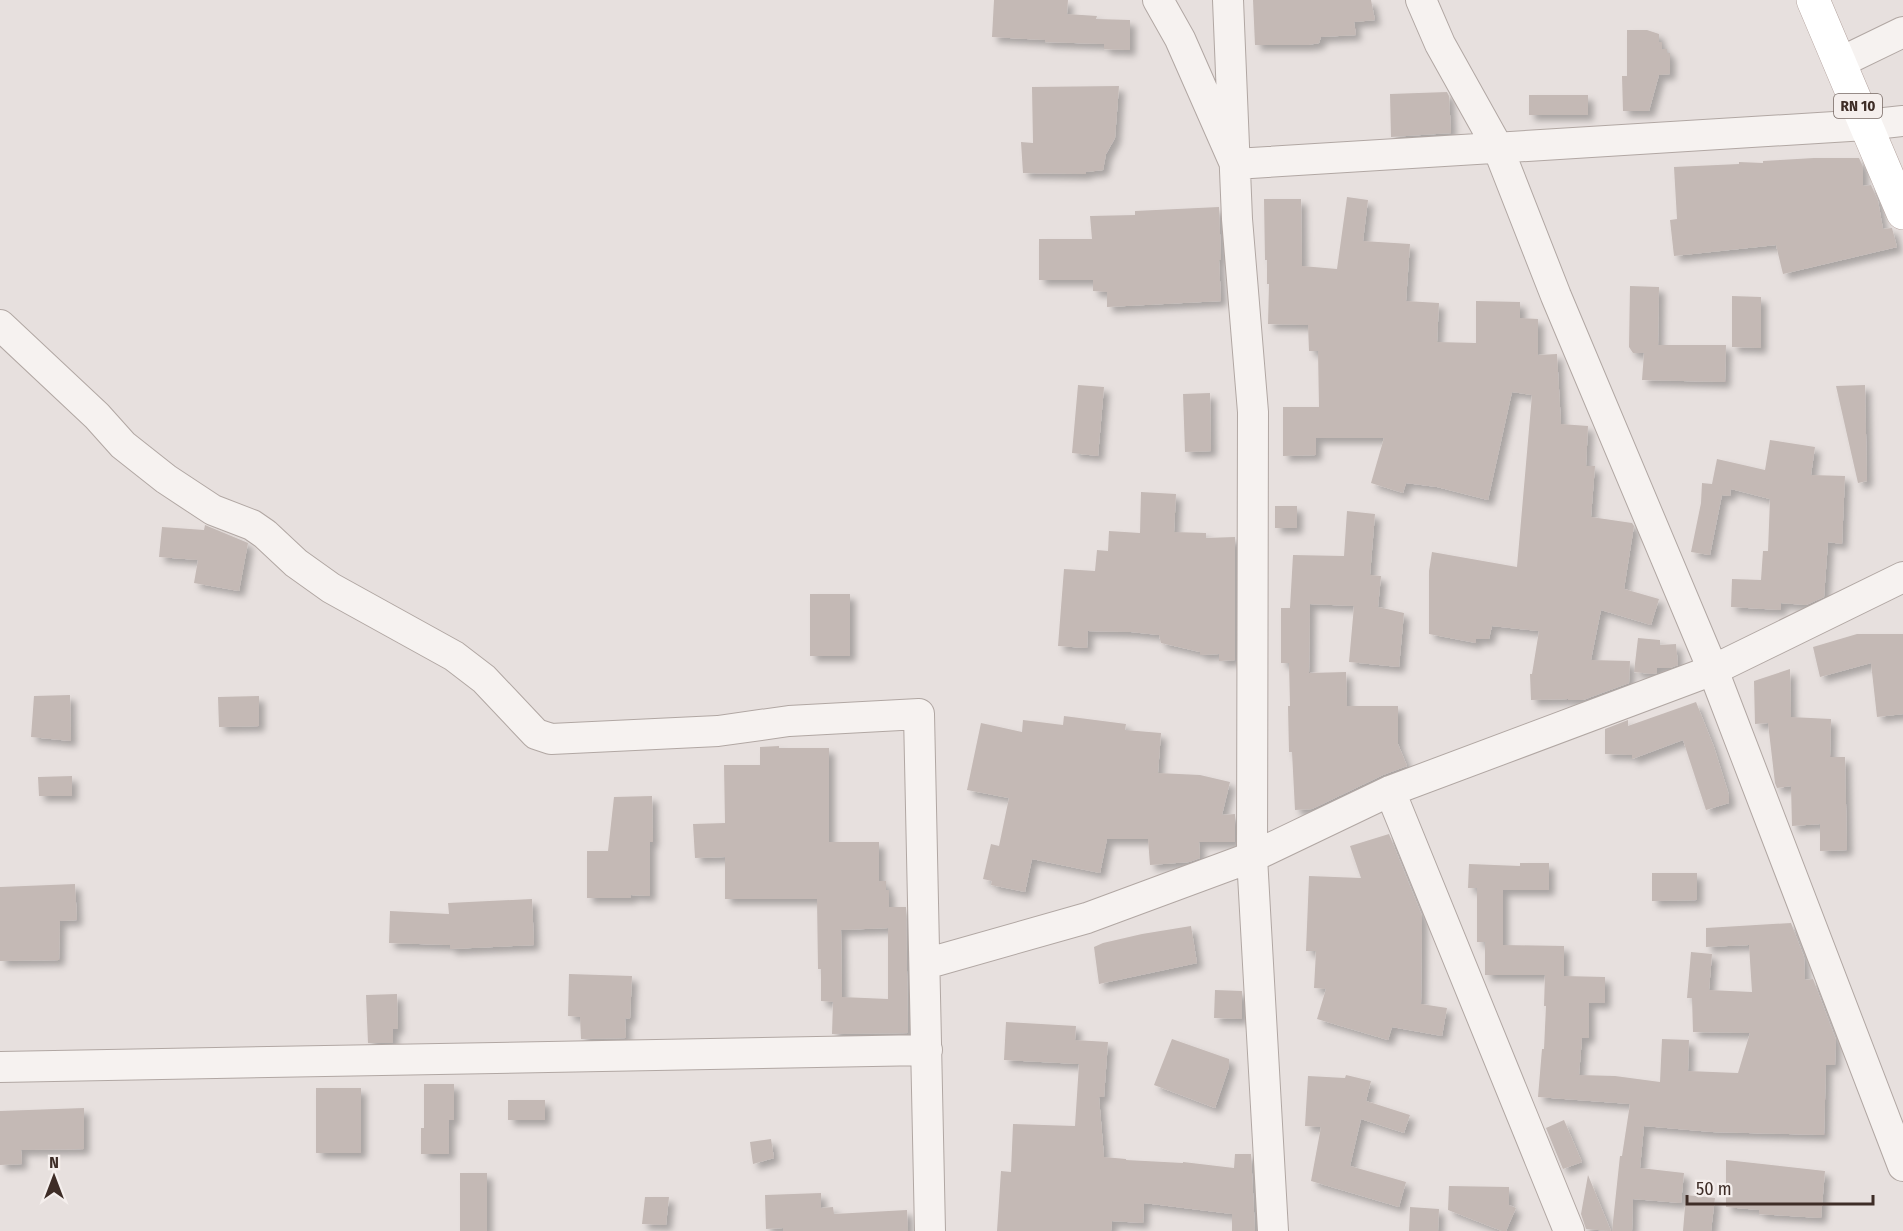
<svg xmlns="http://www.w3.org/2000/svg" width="1903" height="1231" font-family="'Fira Sans Condensed',sans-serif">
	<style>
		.building { fill: #c4b9b5; fill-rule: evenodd; filter: url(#shadow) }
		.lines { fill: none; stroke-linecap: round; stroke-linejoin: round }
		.minor-casing { stroke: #b1a7a3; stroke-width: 32 }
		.major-casing { stroke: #b3a29d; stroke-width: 34 }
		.minor { stroke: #f6f2f0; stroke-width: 30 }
		.major { stroke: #fff; stroke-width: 33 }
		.labels { text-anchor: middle; stroke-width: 4.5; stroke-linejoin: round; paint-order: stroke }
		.shield { fill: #f5efed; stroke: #756762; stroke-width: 1.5 }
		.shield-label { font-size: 15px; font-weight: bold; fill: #3e2d27 }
	</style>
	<defs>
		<filter id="shadow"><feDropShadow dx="5.5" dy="5.5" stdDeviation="3" flood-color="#0004"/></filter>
	</defs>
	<rect width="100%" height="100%" fill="#e7e0de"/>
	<path class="building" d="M 994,0 L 1068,0 L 1067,14 L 1097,16 L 1096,19 L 1130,20 L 1130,50 L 1104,49 L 1104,44 L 1045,42 L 1045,40 L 992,37 Z
		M 1253,0 L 1371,0 L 1375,20 L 1354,22 L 1356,35 L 1321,37 L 1319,43 L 1308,45 L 1255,45 Z
		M 1627,30 L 1647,30 L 1659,34 L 1659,42 L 1662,42 L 1662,49 L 1667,49 L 1667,53 L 1670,53 L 1670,74 L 1659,75 L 1649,111 L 1623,111 L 1622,76 L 1627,76 Z
		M 1119,86 L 1115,138 L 1106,154 L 1103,170 L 1086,172 L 1086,174 L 1023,173 L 1021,142 L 1033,143 L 1032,87 Z
		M 1447,92 L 1449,96 L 1451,133 L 1391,137 L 1390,94 Z
		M 1529,95 L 1588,95 L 1588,115 L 1529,115 Z
		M 1814,158 L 1859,158 L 1863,167 L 1863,186 L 1871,185 L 1878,201 L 1883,229 L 1892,228 L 1897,247 L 1783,274 L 1776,245 L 1674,256 L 1670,220 L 1677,219 L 1674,167 L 1739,164 L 1739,162 L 1763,163 L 1763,161 Z
		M 1347,197 L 1368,200 L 1363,241 L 1410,244 L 1406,301 L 1439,303 L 1437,342 L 1476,343 L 1476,301 L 1520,302 L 1520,318 L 1538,319 L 1538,355 L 1557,354 L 1561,424 L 1588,426 L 1586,466 L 1595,466 L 1591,517 L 1632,523 L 1634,526 L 1624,589 L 1659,599 L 1651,625 L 1601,610 L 1591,660 L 1630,661 L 1629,683 L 1583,700 L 1568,700 L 1568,699 L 1531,700 L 1530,674 L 1532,674 L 1539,631 L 1492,626 L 1489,639 L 1476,639 L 1476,643 L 1429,634 L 1429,571 L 1432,552 L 1517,567 L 1532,395 L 1512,392 L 1488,500 L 1437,487 L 1406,483 L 1403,493 L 1371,483 L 1384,438 L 1316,438 L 1316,455 L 1283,456 L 1283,407 L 1319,407 L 1318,351 L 1309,351 L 1308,325 L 1268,324 L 1269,284 L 1267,284 L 1267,260 L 1265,260 L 1264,199 L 1301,199 L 1302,266 L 1337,269 Z
		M 1219,207 L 1221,260 L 1219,260 L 1221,301 L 1107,307 L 1107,292 L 1093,291 L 1093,280 L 1039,280 L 1039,239 L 1092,239 L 1090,216 L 1135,215 L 1135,211 Z
		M 1630,286 L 1659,287 L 1658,345 L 1726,345 L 1725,382 L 1642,380 L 1644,353 L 1633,353 L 1629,347 Z
		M 1732,296 L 1761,297 L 1761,348 L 1732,347 Z
		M 1078,385 L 1104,387 L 1098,456 L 1072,453 Z
		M 1865,385 L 1867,481 L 1858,483 L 1836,386 Z
		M 1210,393 L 1211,451 L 1185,452 L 1183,394 Z
		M 1770,440 L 1815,447 L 1811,475 L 1845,476 L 1842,544 L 1828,542 L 1824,597 L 1806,605 L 1781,603 L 1781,610 L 1731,607 L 1732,579 L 1761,580 L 1763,551 L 1768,551 L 1770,499 L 1731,489 L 1730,496 L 1722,495 L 1710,555 L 1691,552 L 1701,503 L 1702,483 L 1712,484 L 1717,459 L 1765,470 Z
		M 1141,492 L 1176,494 L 1174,532 L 1206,533 L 1206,538 L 1235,537 L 1235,660 L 1219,661 L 1219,654 L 1200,655 L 1200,652 L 1161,643 L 1159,635 L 1131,632 L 1088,631 L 1087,648 L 1058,646 L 1064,569 L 1095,571 L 1097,550 L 1108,551 L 1109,531 L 1140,533 Z
		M 1275,506 L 1297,506 L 1297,528 L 1275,528 Z
		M 1347,511 L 1375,514 L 1370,575 L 1381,576 L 1378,607 L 1404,613 L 1399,667 L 1349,662 L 1354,606 L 1310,604 L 1309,673 L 1346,672 L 1347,706 L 1398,706 L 1398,744 L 1407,766 L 1383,775 L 1312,809 L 1295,810 L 1292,752 L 1289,752 L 1288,706 L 1290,706 L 1289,663 L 1281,663 L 1281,608 L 1290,608 L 1293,555 L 1344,556 Z
		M 205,525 L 248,543 L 239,591 L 194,583 L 198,560 L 159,557 L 162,527 L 204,530 Z
		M 810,594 L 850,594 L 850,656 L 810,656 Z
		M 1857,634 L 1903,634 L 1903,714 L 1877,717 L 1871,663 L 1820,677 L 1813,647 Z
		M 1638,638 L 1660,640 L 1660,645 L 1676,644 L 1678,665 L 1670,668 L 1657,668 L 1657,673 L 1652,674 L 1634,672 Z
		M 1790,669 L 1791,717 L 1831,719 L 1830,757 L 1845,757 L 1847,850 L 1820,851 L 1820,824 L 1792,826 L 1791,786 L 1777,788 L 1775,783 L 1768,723 L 1755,724 L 1754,681 Z
		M 70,695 L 71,741 L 31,737 L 34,696 Z
		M 259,696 L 259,726 L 219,727 L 218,697 Z
		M 1696,702 L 1714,747 L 1729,795 L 1729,803 L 1706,810 L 1683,740 L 1632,759 L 1632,755 L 1605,754 L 1605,729 L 1628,720 L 1628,726 Z
		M 1064,716 L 1126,724 L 1125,730 L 1161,733 L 1158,773 L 1200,775 L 1230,782 L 1222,815 L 1235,814 L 1235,842 L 1199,842 L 1200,858 L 1189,862 L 1150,865 L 1148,839 L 1107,839 L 1100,873 L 1032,859 L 1025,892 L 991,885 L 992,881 L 983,879 L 991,844 L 999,846 L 1009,798 L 967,790 L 981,723 L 1022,732 L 1023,720 L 1063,725 Z
		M 779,746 L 779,748 L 829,748 L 829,842 L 879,842 L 879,881 L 886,881 L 886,890 L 889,890 L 889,907 L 906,907 L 908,1033 L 832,1034 L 833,1002 L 821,1001 L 821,969 L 818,969 L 817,899 L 725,899 L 725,857 L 695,858 L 693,824 L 725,823 L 724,765 L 760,765 L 760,747 ZM 888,928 L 888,999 L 842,997 L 841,930 Z
		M 72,776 L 72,796 L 39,796 L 38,777 Z
		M 652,796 L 653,842 L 650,842 L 650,896 L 631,895 L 631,898 L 587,898 L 587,851 L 608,851 L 614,797 Z
		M 1389,834 L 1422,916 L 1421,1004 L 1447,1008 L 1442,1036 L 1392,1027 L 1388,1040 L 1317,1019 L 1326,989 L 1314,988 L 1316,951 L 1306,951 L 1309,876 L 1361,878 L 1350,846 Z
		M 1520,863 L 1549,863 L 1549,890 L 1503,890 L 1503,945 L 1564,946 L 1564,976 L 1605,977 L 1605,1003 L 1589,1003 L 1589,1038 L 1582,1038 L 1579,1075 L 1615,1076 L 1660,1082 L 1662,1039 L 1689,1040 L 1688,1071 L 1738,1073 L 1750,1033 L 1693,1032 L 1692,998 L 1687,998 L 1691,952 L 1712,954 L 1709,990 L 1752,992 L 1749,945 L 1706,947 L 1706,928 L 1791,923 L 1804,957 L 1805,980 L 1813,979 L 1836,1040 L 1835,1065 L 1826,1065 L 1824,1135 L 1712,1132 L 1644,1126 L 1640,1168 L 1684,1173 L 1681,1203 L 1633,1199 L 1632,1231 L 1612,1231 L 1620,1156 L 1622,1156 L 1630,1104 L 1538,1097 L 1542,1049 L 1544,1049 L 1546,1006 L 1544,1006 L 1545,975 L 1485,975 L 1485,942 L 1477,942 L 1477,888 L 1468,888 L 1469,864 L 1520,866 Z
		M 1652,873 L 1697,873 L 1697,900 L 1652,901 Z
		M 75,884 L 77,920 L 60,921 L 59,960 L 0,961 L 0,887 Z
		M 532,899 L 534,945 L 450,949 L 450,945 L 389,943 L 390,911 L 449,914 L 448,903 Z
		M 1191,926 L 1197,963 L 1099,984 L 1094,947 L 1103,943 L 1142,934 Z
		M 569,974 L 632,976 L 630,1019 L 625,1018 L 626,1038 L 581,1039 L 580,1017 L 568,1016 Z
		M 1215,990 L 1242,991 L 1242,1019 L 1214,1018 Z
		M 397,994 L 398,1029 L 393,1029 L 393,1043 L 368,1043 L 366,995 Z
		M 1006,1022 L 1076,1026 L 1075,1040 L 1108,1042 L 1104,1097 L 1099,1097 L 1104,1157 L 1126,1159 L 1126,1160 L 1183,1163 L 1183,1162 L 1234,1168 L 1235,1154 L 1251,1154 L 1255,1231 L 1232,1231 L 1232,1214 L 1144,1203 L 1143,1223 L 1112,1221 L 1111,1231 L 997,1231 L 1001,1171 L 1011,1172 L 1013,1124 L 1075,1126 L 1079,1064 L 1004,1060 Z
		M 1172,1039 L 1229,1059 L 1229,1067 L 1215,1108 L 1154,1085 Z
		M 1346,1075 L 1371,1081 L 1366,1101 L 1410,1115 L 1404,1133 L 1361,1119 L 1350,1166 L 1406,1182 L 1399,1207 L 1311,1181 L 1321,1127 L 1305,1126 L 1308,1076 L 1345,1078 Z
		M 424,1084 L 454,1084 L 454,1120 L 449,1120 L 449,1154 L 421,1154 L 421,1128 L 424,1128 Z
		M 316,1088 L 361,1088 L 361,1153 L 316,1153 Z
		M 508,1100 L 545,1100 L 545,1120 L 508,1120 Z
		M 84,1108 L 84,1149 L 21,1150 L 22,1164 L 0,1165 L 0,1111 Z
		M 1564,1120 L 1582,1162 L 1563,1169 L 1546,1128 Z
		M 771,1139 L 774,1158 L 753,1164 L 750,1142 Z
		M 1726,1160 L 1825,1171 L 1821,1218 L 1759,1214 L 1759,1210 L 1726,1207 Z
		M 460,1173 L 487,1173 L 487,1231 L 460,1231 Z
		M 1588,1175 L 1611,1231 L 1586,1229 L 1581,1214 Z
		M 1449,1186 L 1509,1187 L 1509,1205 L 1516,1208 L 1506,1231 L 1502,1231 L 1448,1210 Z
		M 821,1193 L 821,1208 L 833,1207 L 834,1214 L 907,1210 L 908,1231 L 783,1231 L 783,1228 L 766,1229 L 765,1195 Z
		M 1686,1195 L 1715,1198 L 1711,1231 L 1683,1231 Z
		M 645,1197 L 669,1197 L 666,1225 L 642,1224 Z
		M 1410,1207 L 1439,1209 L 1438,1231 L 1409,1231 Z"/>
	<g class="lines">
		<defs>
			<path id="minor" d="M 1158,0 L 1180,39 L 1235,164 L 1866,125 L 1903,121
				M 1228,0 L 1237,219 L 1253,412 L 1252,857 L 1273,1231
				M 1421,0 L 1440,44 L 1498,148 L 1556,296 L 1713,670 L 1903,1166
				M 1839,63 L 1903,32
				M 0,325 L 97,416 L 123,445 L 166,479 L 213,510 L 252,525 L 265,534 L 296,563 L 331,588 L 454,656 L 484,679 L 536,734 L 551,739 L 718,731 L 789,721 L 919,714 L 930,1231
				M 1390,791 L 1569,1231
				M 925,964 L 1087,918 L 1252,857 L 1390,791 L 1713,670 L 1903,577
				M 0,1067 L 927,1050"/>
			<path id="major" d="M 1813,0 L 1903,213"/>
		</defs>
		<use href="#minor" class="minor-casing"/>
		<use href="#major" class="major-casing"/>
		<use href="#minor" class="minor"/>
		<use href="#major" class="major"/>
	</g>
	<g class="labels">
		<rect class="shield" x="1834" y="94" width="48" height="24" rx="4.5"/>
		<g class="shield-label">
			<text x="1858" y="111">RN 10</text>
		</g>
	</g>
	<g transform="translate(54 1177)" stroke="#f5efed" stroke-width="4.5" paint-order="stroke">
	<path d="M0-4.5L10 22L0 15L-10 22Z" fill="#3e2d27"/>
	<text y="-9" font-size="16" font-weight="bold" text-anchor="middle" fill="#3e2d27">N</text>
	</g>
	<path d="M1687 1195v9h186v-9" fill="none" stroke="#3e2d27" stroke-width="3"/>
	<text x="1696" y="1195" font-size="18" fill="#3e2d27" stroke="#f5efed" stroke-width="4.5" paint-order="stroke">50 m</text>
</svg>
